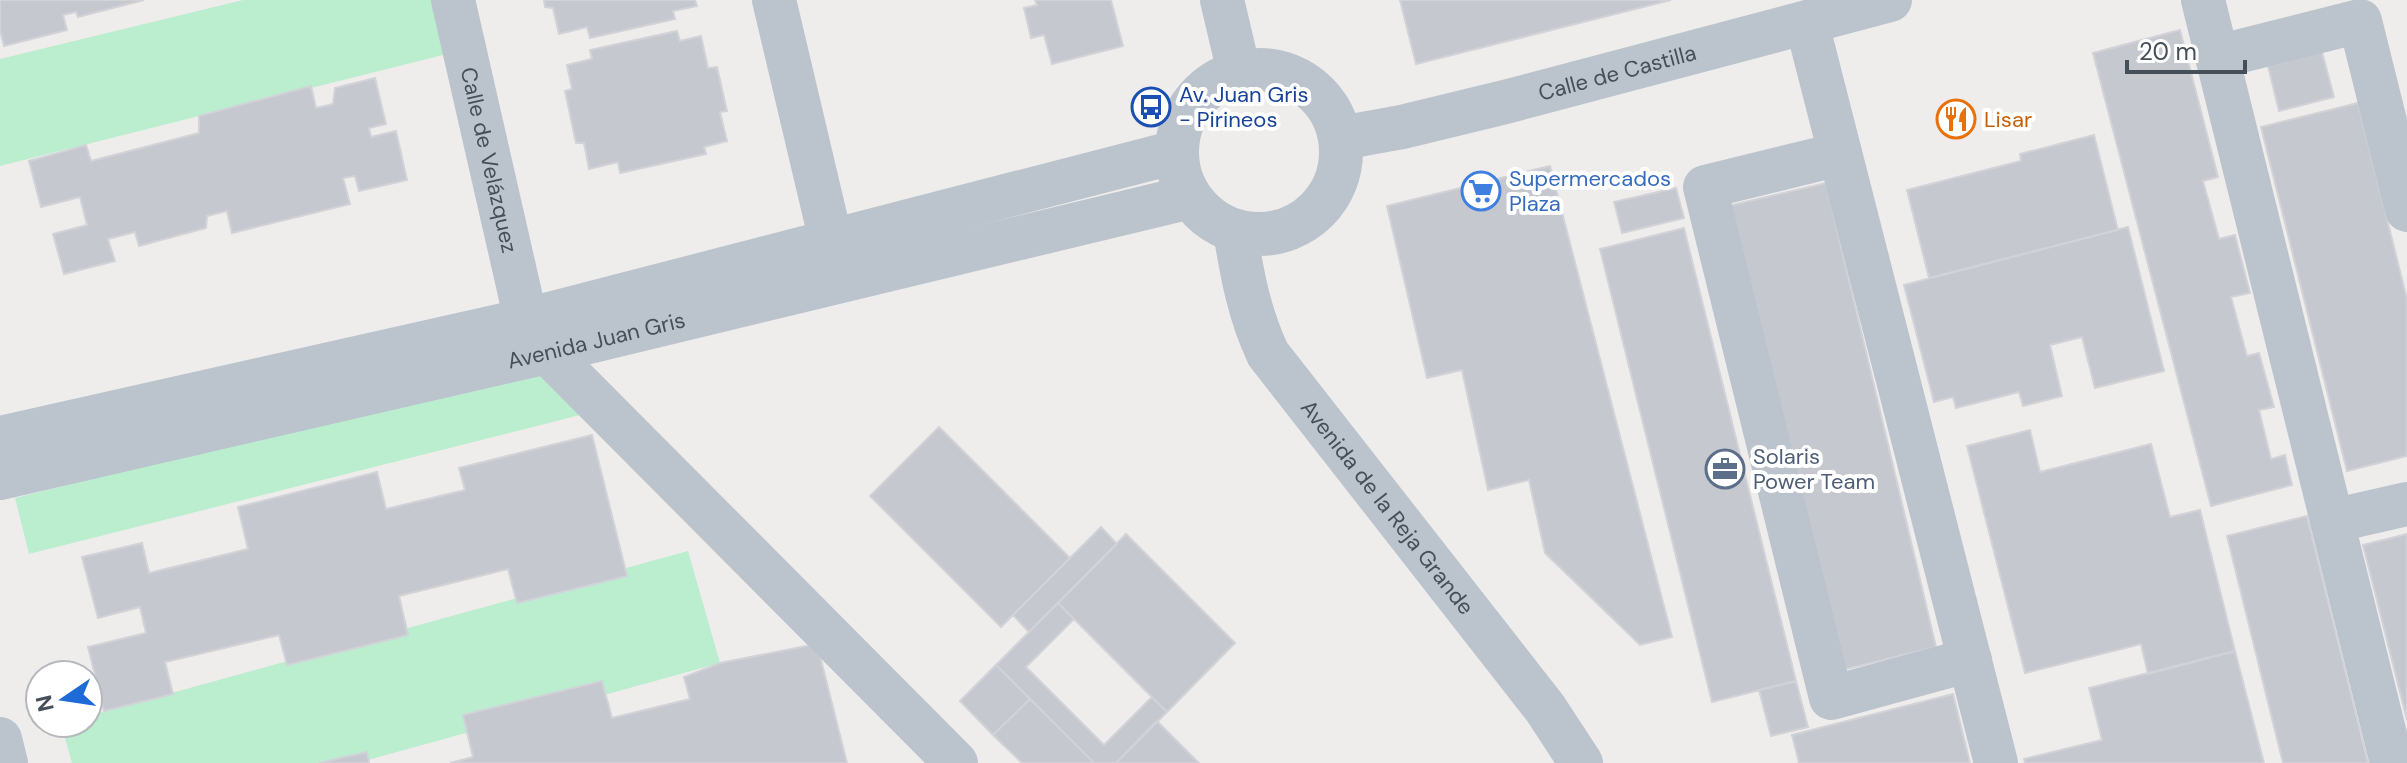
<svg xmlns="http://www.w3.org/2000/svg" width="2407" height="763" font-family="'DM Sans',sans-serif">
	<style>
		.park { fill: #bbedcf }
		.building { fill: #c6c8cf; stroke: #d1d3d8; stroke-width: 2 }
		.lines { fill: none; stroke-linecap: round; stroke-linejoin: round }
		.minor { stroke: #bbc4cc; stroke-width: 44 }
		.labels { text-anchor: middle; stroke-width: 8; stroke-linejoin: round; paint-order: stroke }
		.street-label { font-size: 22px; fill: #454f59; stroke: #fff }
		.transit-label { font-size: 22px; fill: #164399; stroke: #fff; text-anchor: start }
		.food-label { font-size: 22px; fill: #c56008; stroke: #fff; text-anchor: start }
		.shop-label { font-size: 22px; fill: #366cbe; stroke: #fff; text-anchor: start }
		.service-label { font-size: 22px; fill: #4e5e75; stroke: #fff; text-anchor: start }
	</style>
	<rect width="100%" height="100%" fill="#efecec"/>
	<path class="park" d="M 243,0 L 433,0 L 447,54 L 0,166 L 0,59 Z
		M 543,365 L 588,413 L 29,554 L 15,498 Z
		M 688,551 L 720,663 L 357,763 L 72,763 L 61,724 L 88,723 L 88,716 Z"/>
	<path class="building" d="M 0,0 L 144,0 L 78,17 L 76,12 L 63,15 L 67,30 L 4,46 L 0,30 Z
		M 544,0 L 695,0 L 697,6 L 673,11 L 675,19 L 590,38 L 587,27 L 559,34 L 553,8 L 545,7 Z
		M 1035,0 L 1111,0 L 1123,46 L 1052,64 L 1044,35 L 1031,38 L 1024,8 L 1037,5 Z
		M 1400,0 L 1671,0 L 1416,64 Z
		M 2180,30 L 2218,177 L 2203,181 L 2219,239 L 2235,235 L 2250,293 L 2231,297 L 2247,356 L 2259,353 L 2274,407 L 2259,410 L 2271,459 L 2285,455 L 2292,485 L 2211,506 L 2093,53 Z
		M 677,31 L 680,41 L 701,36 L 708,68 L 717,67 L 727,111 L 720,112 L 727,141 L 704,147 L 706,154 L 620,173 L 618,162 L 589,169 L 584,143 L 576,143 L 565,91 L 572,89 L 567,65 L 592,59 L 590,50 Z
		M 2322,52 L 2334,97 L 2279,111 L 2268,66 Z
		M 375,78 L 386,124 L 369,128 L 371,137 L 396,131 L 407,180 L 359,191 L 355,176 L 343,178 L 350,204 L 232,233 L 227,211 L 207,216 L 206,228 L 139,246 L 135,232 L 108,239 L 115,261 L 64,274 L 53,234 L 87,225 L 80,197 L 41,207 L 29,161 L 86,145 L 91,161 L 199,133 L 199,116 L 311,86 L 316,108 L 333,104 L 335,88 Z
		M 2358,103 L 2407,299 L 2407,456 L 2347,471 L 2261,127 Z
		M 2094,135 L 2118,230 L 1929,278 L 1907,190 L 2021,161 L 2020,154 Z
		M 1550,166 L 1672,637 L 1640,645 L 1545,553 L 1529,480 L 1488,490 L 1462,370 L 1427,378 L 1387,206 Z
		M 1826,183 L 1936,647 L 1838,671 L 1728,206 Z
		M 1676,188 L 1684,218 L 1622,233 L 1614,202 Z
		M 2128,227 L 2164,371 L 2095,388 L 2082,337 L 2050,345 L 2062,396 L 2023,406 L 2019,392 L 1956,408 L 1953,397 L 1934,402 L 1904,285 Z
		M 1684,228 L 1796,681 L 1712,702 L 1600,249 Z
		M 939,427 L 1070,558 L 1001,627 L 870,496 Z
		M 2030,430 L 2040,472 L 2151,444 L 2170,517 L 2200,510 L 2235,651 L 2148,674 L 2141,644 L 2025,673 L 1967,446 Z
		M 592,435 L 627,576 L 517,603 L 508,569 L 399,596 L 408,635 L 287,665 L 279,635 L 165,662 L 173,694 L 104,711 L 88,647 L 146,633 L 140,607 L 98,618 L 82,557 L 142,543 L 149,573 L 248,549 L 238,507 L 377,472 L 386,509 L 465,490 L 459,468 Z
		M 2307,516 L 2368,763 L 2283,763 L 2227,536 Z
		M 1101,527 L 1117,544 L 1029,632 L 1013,615 Z
		M 1126,534 L 1235,643 L 1167,712 L 1058,603 Z
		M 2407,534 L 2407,720 L 2363,545 Z
		M 1058,603 L 1074,619 L 1026,667 L 1104,745 L 1152,697 L 1167,712 L 1116,763 L 1094,763 L 996,665 Z
		M 817,644 L 847,763 L 450,763 L 473,757 L 463,715 L 602,681 L 612,718 L 690,699 L 684,677 L 720,663 Z
		M 2235,651 L 2264,763 L 2025,763 L 2024,759 L 2102,740 L 2089,688 Z
		M 996,665 L 1030,699 L 993,735 L 960,701 Z
		M 1796,681 L 1808,727 L 1771,736 L 1759,690 Z
		M 1953,694 L 1970,763 L 1799,763 L 1792,735 Z
		M 1030,699 L 1094,763 L 1022,763 L 993,735 Z
		M 1157,721 L 1199,763 L 1116,763 Z
		M 367,752 L 369,763 L 319,763 Z"/>
	<g class="lines">
		<g class="minor">
			<path id="s1" d="M 453,0 L 526,320"/>
			<path d="M 774,0 L 831,241"/>
			<path d="M 1222,0 L 1239,72"/>
			<path d="M 2203,0 L 2392,763"/>
			<path d="M 1807,24 L 1996,763"/>
			<path d="M 2217,57 L 2360,21 L 2407,210"/>
			<circle cx="1259" cy="152" r="82"/>
			<path id="s2" d="M 1341,138 L 1402,127 L 1505,102 L 1890,0"/>
			<path d="M 1840,154 L 1705,187 L 1831,698 L 1970,660"/>
			<path id="s3" d="M 1235,231 C 1242,274 1249,314 1268,354 L 1545,708 L 1581,763"/>
			<path d="M 547,352 L 956,763"/>
			<path d="M 0,438 L 526,320 L 1176,152"/>
			<path id="s4" d="M 0,478 L 547,352 L 1190,197"/>
			<path d="M 2332,521 L 2407,504"/>
			<path d="M 0,739 L 6,763"/>
		</g>
	</g>
	<defs>
		<symbol id="bus-ring" viewBox="-11 -11 22 22"><circle r="9.5" fill="#fff" stroke="#1a4fb4" stroke-width="1.5"/><path d="M-5-6H5V4H4V6H2V4H-2V6H-4V4H-5ZM-3.5-4V0h7V-4ZM-3.5 1.2v1.5H-2V1.2ZM2 1.2v1.5H3.5V1.2Z" fill="#1a4fb4"/></symbol>
		<symbol id="restaurant-ring" viewBox="-11 -11 22 22"><circle r="9.5" fill="#fff" stroke="#e8710a" stroke-width="1.5"/><path d="M-5-6h1v4h1v-4h1v4h1v-4h1v5L-1.5 .5V6h-2V.5L-5-1ZM5-6V6H3V1.5H1.5Q1.5-4 5-6Z" fill="#e8710a"/></symbol>
		<symbol id="supermarket-ring" viewBox="-11 -11 22 22"><circle r="9.5" fill="#fff" stroke="#3f7fe0" stroke-width="1.5"/><path d="M-6-5.5h2.5l.6 2H6L4.5 2H-2.5L-4.4-4H-6ZM-1.5 3.2a1.3 1.3 0 1 0 .1 0ZM3 3.2a1.3 1.3 0 1 0 .1 0Z" fill="#3f7fe0"/></symbol>
		<symbol id="office-ring" viewBox="-11 -11 22 22"><circle r="9.5" fill="#fff" stroke="#5c6f8a" stroke-width="1.5"/><path d="M-6-3h4V-5.5h4V-3h4V5H-6ZM-1-4.5V-3h2v-1.5ZM-6 0V1H6V0Z" fill="#5c6f8a"/></symbol>
	</defs>
	<g fill-rule="evenodd">
		<use href="#bus-ring" x="1129" y="85" width="44" height="44"/>
		<use href="#restaurant-ring" x="1934" y="97" width="44" height="44"/>
		<use href="#supermarket-ring" x="1459" y="169" width="44" height="44"/>
		<use href="#office-ring" x="1703" y="447" width="44" height="44"/>
	</g>
	<g class="labels">
		<g class="street-label">
			<text dy="8" stroke="none"><textPath href="#s2" startOffset="284">Calle de Castilla</textPath></text>
			<text dy="8" stroke="none"><textPath href="#s1" startOffset="164">Calle de Velázquez</textPath></text>
			<text dy="8" stroke="none"><textPath href="#s4" startOffset="612">Avenida Juan Gris</textPath></text>
			<text dy="8" stroke="none"><textPath href="#s3" startOffset="322">Avenida de la Reja Grande</textPath></text>
		</g>
		<g class="transit-label">
			<text x="1179" y="102">Av. Juan Gris<tspan x="1179" dy="25">- Pirineos</tspan></text>
		</g>
		<g class="food-label">
			<text x="1984" y="127">Lisar</text>
		</g>
		<g class="shop-label">
			<text x="1509" y="186">Supermercados<tspan x="1509" dy="25">Plaza</tspan></text>
		</g>
		<g class="service-label">
			<text x="1753" y="464">Solaris<tspan x="1753" dy="25">Power Team</tspan></text>
		</g>
	</g>
	<g transform="translate(64 699) rotate(257)"><circle r="38" fill="#ffffff" stroke="#b5b9bd" stroke-width="2"/>
	<path d="M0-6L14 30L0 20L-14 30Z" fill="#1e6bd7"/>
	<text y="-12" font-size="22" font-weight="bold" text-anchor="middle" fill="#454f59">N</text>
	</g>
	<path d="M2127 60v12h118v-12" fill="none" stroke="#454f59" stroke-width="4"/>
	<text x="2139" y="60" font-size="24" fill="#454f59" stroke="#ffffff" stroke-width="6" paint-order="stroke">20 m</text>
</svg>
